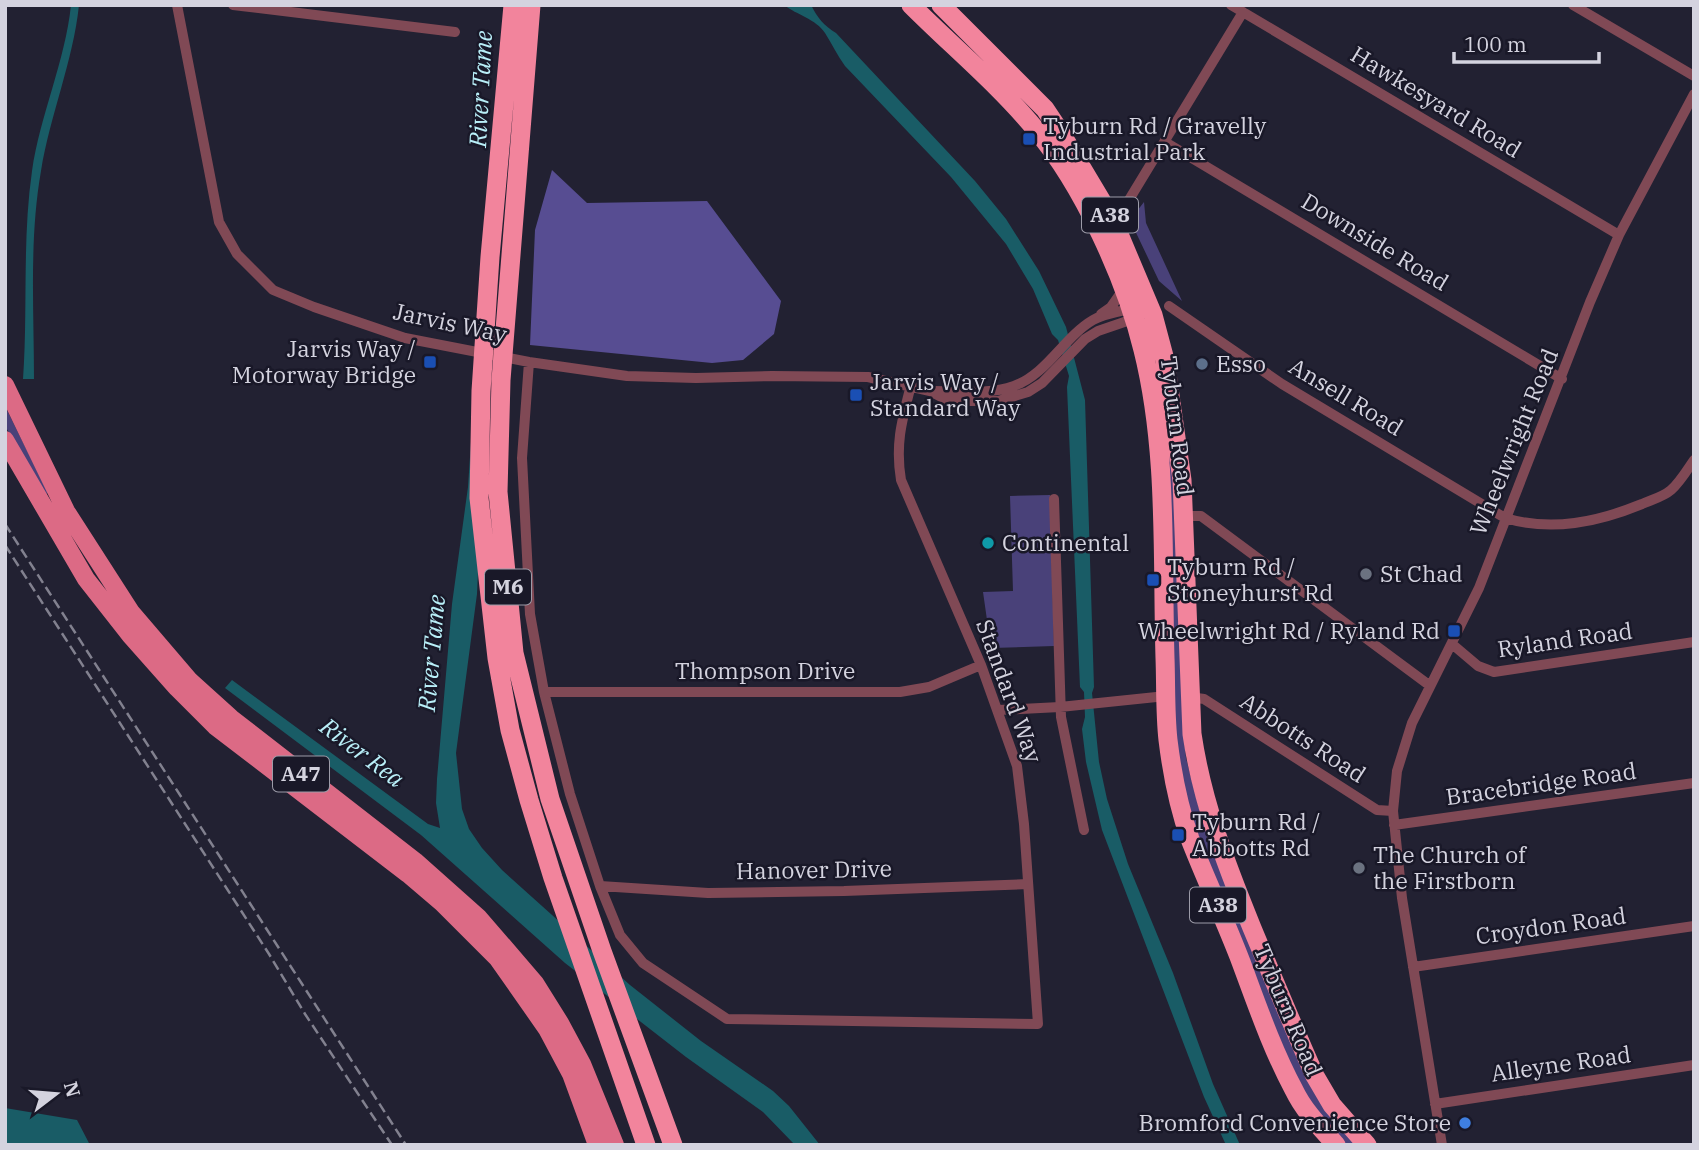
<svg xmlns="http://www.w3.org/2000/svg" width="1699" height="1150" font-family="'IBM Plex Serif',serif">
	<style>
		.green { fill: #494179 }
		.forest { fill: #574d92 }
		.water { fill: #195c66 }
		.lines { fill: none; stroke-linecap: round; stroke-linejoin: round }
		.street { stroke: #804955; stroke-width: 10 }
		.primary { stroke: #dc6a85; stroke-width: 18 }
		.highway { stroke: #f2849c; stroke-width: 19 }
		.rail { stroke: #82818f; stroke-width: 2.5; stroke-dasharray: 10 5; stroke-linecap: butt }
		.highway-bridge { stroke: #f2849c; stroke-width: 19 }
		.transit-dot { fill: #1a4fb4; stroke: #191828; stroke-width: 2.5 }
		.service-dot { fill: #5c6f8a; stroke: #191828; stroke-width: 2.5 }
		.culture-dot { fill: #0f9aa8; stroke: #191828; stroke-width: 2.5 }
		.worship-dot { fill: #6b7280; stroke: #191828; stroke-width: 2.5 }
		.shop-dot { fill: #3f7fe0; stroke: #191828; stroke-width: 2.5 }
		.labels { text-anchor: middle; stroke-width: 5; stroke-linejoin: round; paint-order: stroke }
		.shield { fill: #191828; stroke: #9c9ba8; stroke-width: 2 }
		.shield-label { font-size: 21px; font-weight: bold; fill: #d4d3df }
		.street-label { font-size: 23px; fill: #d4d3df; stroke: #191828 }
		.poi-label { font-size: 23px; fill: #d4d3df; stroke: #191828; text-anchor: start }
		.water-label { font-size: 24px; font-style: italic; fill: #b9eff8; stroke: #191828 }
	</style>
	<rect width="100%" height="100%" fill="#222132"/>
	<path class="green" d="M 1144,202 L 1146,223 L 1182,301 L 1159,281 L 1130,220 Z
		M 1165,405 L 1175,450 L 1183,728 L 1186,758 L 1200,812 L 1356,1145 L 1343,1145 L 1308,1103 L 1286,1062 L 1195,832 L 1176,760 Z
		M 5,406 L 48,493 L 46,494 L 5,426 Z
		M 1050,495 L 1054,646 L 991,648 L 983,592 L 1013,591 L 1010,496 Z"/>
	<path class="forest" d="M 552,170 L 587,203 L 707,201 L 781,301 L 774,334 L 743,360 L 712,363 L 530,345 L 535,230 Z"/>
	<path class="water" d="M 71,5 L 79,5 C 73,62 50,115 41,171 C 29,239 34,310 34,379 L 23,379 C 28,310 22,241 32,171 C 40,115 65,62 71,5 Z
		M 784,5 L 811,5 C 817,17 824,26 836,33 L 975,181 L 1006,219 L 1039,271 L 1066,327 L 1085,400 L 1094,687 L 1092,693 L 1099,762 L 1107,799 L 1128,864 L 1173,973 L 1213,1084 L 1240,1145 L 1226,1145 L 1204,1097 L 1102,830 L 1086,762 L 1082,729 L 1085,717 L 1084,692 L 1080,687 L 1067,387 L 1069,376 L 1058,340 L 1052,334 L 1033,289 L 1006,244 L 951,177 L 845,66 C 837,55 832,44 825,33 C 816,19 797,15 784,5 Z
		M 484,248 L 485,422 L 477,594 L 456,753 L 462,809 L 469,829 L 482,848 L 502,870 L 630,985 L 701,1041 L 773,1091 L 789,1106 L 820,1145 L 795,1145 L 763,1112 L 686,1057 L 565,963 L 421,835 L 225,688 L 232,680 L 428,824 L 440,828 L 436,803 L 437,779 L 452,604 L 468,487 Z
		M 5,1108 L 77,1120 L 90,1145 L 5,1145 Z"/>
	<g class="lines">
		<path class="street" d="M 177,5 L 219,222 L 237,254 L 273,290 L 314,307 L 405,338 L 529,362 L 627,376 L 696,378 L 772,376 L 868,377 L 930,391 L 949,401 L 998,401 L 1028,392 L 1042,383 L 1085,339 L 1098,331 L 1136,318
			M 233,5 L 455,32
			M 1231,5 L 1619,235
			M 1573,5 L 1694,76
			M 1165,142 L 1562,379
			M 1113,220 L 1121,213 L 1243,12
			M 1169,306 L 1282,384 L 1505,518 C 1552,532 1598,522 1642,504 C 1651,500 1663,497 1671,490 C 1680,482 1687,470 1694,460
			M 1101,314 L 1111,307 L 1123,290
			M 529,362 L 522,458 L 530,614 L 544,692 L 570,794 L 600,886 L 620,935 L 643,963 L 727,1019 L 1038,1024 L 1024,824 L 1017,766 L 981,665 L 901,480 C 895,444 902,420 911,385
			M 933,391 C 959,391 989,395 1014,386 C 1047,374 1064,337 1093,320 C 1105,313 1122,311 1135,308
			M 1054,499 L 1061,717 L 1084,830
			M 1184,516 L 1201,516 L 1429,685
			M 1452,644 L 1478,666 L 1494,672 L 1694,642
			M 544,692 L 900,692 L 929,687 L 981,665
			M 1190,697 L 1204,699 L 1377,810 L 1393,811
			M 999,710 L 1060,707 L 1166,696
			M 1394,825 L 1694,783
			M 600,886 L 708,893 L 844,891 L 1028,884
			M 1413,967 L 1694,926
			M 1435,1104 L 1694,1065
			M 1442,1145 L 1402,898 L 1393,811 L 1397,771 L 1412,723 L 1479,588 L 1590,302 L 1619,235 L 1694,94"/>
		<path class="primary" d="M 5,385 L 66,511 L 131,612 L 190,681 L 231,718 L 415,861 L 479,918 L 535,983 L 560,1023 L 582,1064 L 615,1145
			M 5,440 L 86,579 L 130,635 L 177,688 L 215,726 L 408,874 L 442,903 L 498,959 L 547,1029 L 571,1074 L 597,1145"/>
		<path class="highway" d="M 911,5 C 952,46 999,85 1036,130 C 1083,185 1126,280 1143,350 C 1168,450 1162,556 1165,658 C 1166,685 1165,713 1168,740 C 1172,773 1179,808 1190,839 C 1206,880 1225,920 1241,962 C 1257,1005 1272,1049 1294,1090 C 1304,1111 1321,1128 1336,1145
			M 941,5 L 1045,109 L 1061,133 L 1113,220 L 1153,315 L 1165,360 L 1182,480 L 1192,734 C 1202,802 1226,864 1252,928 C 1273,978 1293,1027 1315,1076 L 1332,1105 L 1367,1145"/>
		<path class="rail" d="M 5,524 L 406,1145
			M 5,545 L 269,954 L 305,1014 L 392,1145"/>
		<path class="highway-bridge" d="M 513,5 L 490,257 L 481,391 L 479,498 L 497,658 L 510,730 L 529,800 L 553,878 L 646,1145
			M 531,5 L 501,380 L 498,492 L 514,653 L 550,799 L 602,951 L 673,1145"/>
	</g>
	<g class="transit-dot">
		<rect x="1022" y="132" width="14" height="14" rx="3.5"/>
		<rect x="423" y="355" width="14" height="14" rx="3.5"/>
		<rect x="849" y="388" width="14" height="14" rx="3.5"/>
		<rect x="1146" y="573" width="14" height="14" rx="3.5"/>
		<rect x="1447" y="624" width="14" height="14" rx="3.5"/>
		<rect x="1171" y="828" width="14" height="14" rx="3.5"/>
	</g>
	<circle class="service-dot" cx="1202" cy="364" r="7"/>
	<circle class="culture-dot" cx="988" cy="543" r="7"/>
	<g class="worship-dot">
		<circle cx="1366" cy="574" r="7"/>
		<circle cx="1359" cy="868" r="7"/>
	</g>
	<circle class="shop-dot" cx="1465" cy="1123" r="7"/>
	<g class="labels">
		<g class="shield">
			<rect x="1082" y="197.5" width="56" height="35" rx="5"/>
			<rect x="485" y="569.5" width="46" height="35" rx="5"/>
			<rect x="273" y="756.5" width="56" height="35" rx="5"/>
			<rect x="1190" y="887.5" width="56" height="35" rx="5"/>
		</g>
		<g class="shield-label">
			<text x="1110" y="222">A38</text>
			<text x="508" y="594">M6</text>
			<text x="301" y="781">A47</text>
			<text x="1218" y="912">A38</text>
		</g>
		<g class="street-label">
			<text transform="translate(1436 102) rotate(31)" y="8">Hawkesyard Road</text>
			<text transform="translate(1375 242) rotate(31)" y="8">Downside Road</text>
			<text transform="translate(450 323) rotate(12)" y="8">Jarvis Way</text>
			<text transform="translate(1346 397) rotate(31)" y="8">Ansell Road</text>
			<text transform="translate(1177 426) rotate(83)" y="8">Tyburn Road</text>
			<text transform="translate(1514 442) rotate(-68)" y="8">Wheelwright Road</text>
			<text transform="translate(1565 640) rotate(-8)" y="8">Ryland Road</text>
			<text x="765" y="679">Thompson Drive</text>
			<text transform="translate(1009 691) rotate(70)" y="8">Standard Way</text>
			<text transform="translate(1303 738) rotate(33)" y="8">Abbotts Road</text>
			<text transform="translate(1541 784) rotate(-8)" y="8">Bracebridge Road</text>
			<text transform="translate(814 870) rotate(-1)" y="8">Hanover Drive</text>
			<text transform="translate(1551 926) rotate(-8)" y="8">Croydon Road</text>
			<text transform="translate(1288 1010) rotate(67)" y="8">Tyburn Road</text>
			<text transform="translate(1561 1064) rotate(-8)" y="8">Alleyne Road</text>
		</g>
		<g class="poi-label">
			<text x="1043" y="134">Tyburn Rd / Gravelly<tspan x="1043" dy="26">Industrial Park</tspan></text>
			<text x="416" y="357" text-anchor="end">Jarvis Way /<tspan x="416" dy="26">Motorway Bridge</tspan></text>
			<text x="1216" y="372">Esso</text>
			<text x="870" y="390">Jarvis Way /<tspan x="870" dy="26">Standard Way</tspan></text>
			<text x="1002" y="551">Continental</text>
			<text x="1167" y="575">Tyburn Rd /<tspan x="1167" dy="26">Stoneyhurst Rd</tspan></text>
			<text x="1380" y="582">St Chad</text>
			<text x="1440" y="639" text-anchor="end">Wheelwright Rd / Ryland Rd</text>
			<text x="1192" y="830">Tyburn Rd /<tspan x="1192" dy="26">Abbotts Rd</tspan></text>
			<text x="1373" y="863">The Church of<tspan x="1373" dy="26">the Firstborn</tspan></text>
			<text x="1451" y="1131" text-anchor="end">Bromford Convenience Store</text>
		</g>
		<g class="water-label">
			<text transform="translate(481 89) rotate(-87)" y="8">River Tame</text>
			<text transform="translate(432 653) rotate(-85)" y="8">River Tame</text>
			<text transform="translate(362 753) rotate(37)" y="8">River Rea</text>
		</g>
	</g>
	<rect width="1699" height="1150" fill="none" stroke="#d4d3df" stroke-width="14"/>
	<g transform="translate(56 1094) rotate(74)" stroke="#191828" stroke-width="5" paint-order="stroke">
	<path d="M0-5L12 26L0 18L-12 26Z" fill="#d4d3df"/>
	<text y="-10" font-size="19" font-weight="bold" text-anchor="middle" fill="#d4d3df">N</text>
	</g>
	<path d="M1454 52v10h145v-10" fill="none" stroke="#d4d3df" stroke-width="3.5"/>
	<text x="1464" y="52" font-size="21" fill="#d4d3df" stroke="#191828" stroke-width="5" paint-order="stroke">100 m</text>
</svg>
